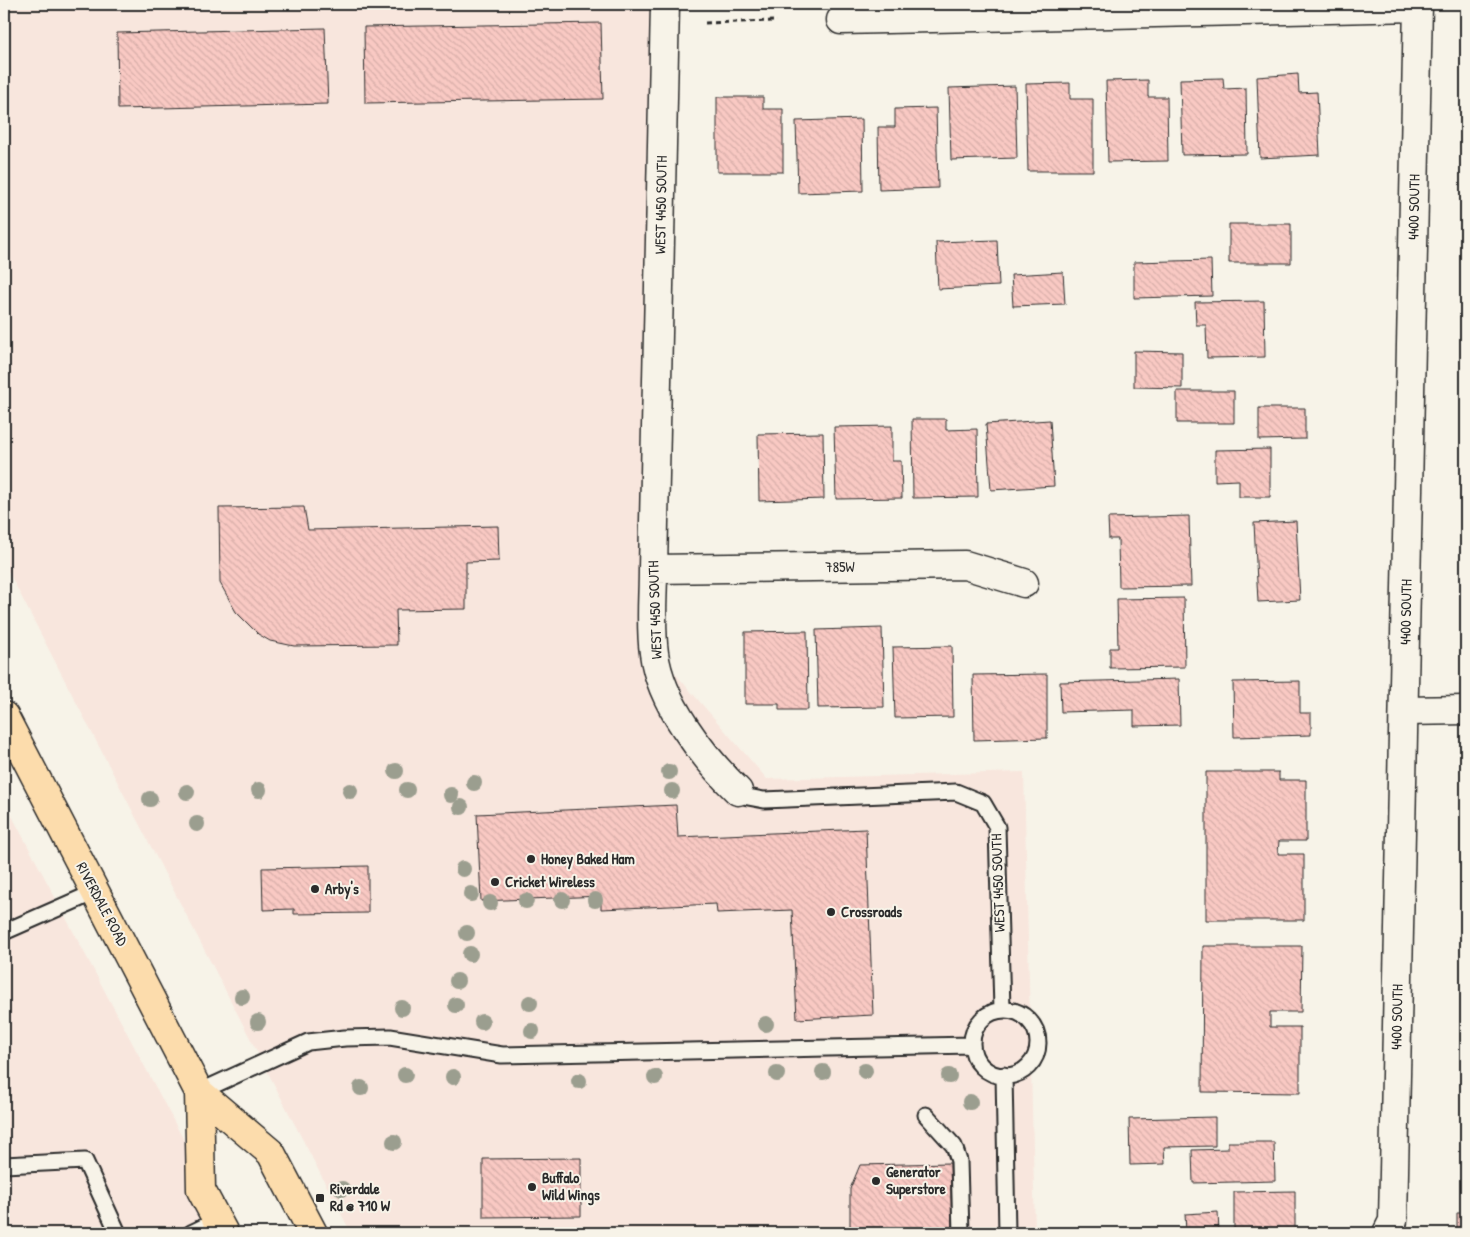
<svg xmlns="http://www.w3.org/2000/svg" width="1470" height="1237" font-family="'Patrick Hand',sans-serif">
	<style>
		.built { fill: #f8e6dd }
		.building { fill: url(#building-back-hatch); stroke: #2b2b2b }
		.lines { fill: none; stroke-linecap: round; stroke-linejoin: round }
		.service-casing { stroke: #2b2b2b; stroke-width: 19 }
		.minor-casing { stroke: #2b2b2b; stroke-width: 31 }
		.tertiary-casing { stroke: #2b2b2b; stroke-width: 31 }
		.primary-casing { stroke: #2b2b2b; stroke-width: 31 }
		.path { stroke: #2b2b2b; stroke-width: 3; stroke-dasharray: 5 4; stroke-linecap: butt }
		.service { stroke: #f7f3e8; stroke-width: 15 }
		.minor { stroke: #f7f3e8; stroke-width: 28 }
		.tertiary { stroke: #f7f3e8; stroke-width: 28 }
		.primary { stroke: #fcdcac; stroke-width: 28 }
		.tree { fill: #9b9e8f }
		.poi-dot { fill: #2b2b2b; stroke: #f7f3e8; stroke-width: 2 }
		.labels { text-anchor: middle; stroke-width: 4; stroke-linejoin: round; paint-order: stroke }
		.street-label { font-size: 15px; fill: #2b2b2b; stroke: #f7f3e8 }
		.poi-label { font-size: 15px; font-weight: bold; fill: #2b2b2b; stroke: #f7f3e8; text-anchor: start }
	</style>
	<defs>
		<pattern id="building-back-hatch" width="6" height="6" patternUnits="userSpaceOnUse" patternTransform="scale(1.25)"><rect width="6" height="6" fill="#f9c9c3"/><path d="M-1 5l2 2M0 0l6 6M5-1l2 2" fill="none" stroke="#d6ada8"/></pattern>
	</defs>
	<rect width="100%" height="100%" fill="#f7f3e8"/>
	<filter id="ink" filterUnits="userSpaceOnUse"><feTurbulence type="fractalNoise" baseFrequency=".02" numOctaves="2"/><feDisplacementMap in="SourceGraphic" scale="10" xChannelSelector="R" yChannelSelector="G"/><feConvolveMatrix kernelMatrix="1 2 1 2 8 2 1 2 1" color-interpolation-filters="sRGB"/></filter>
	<g filter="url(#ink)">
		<path class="built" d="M 4,4 L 674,4 L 666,663 L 767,779 L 1024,772 L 1035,1233 L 351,1233 L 4,563 Z
			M 4,801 L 233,1233 L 4,1233 Z"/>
		<path class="building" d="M 601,23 L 603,99 L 365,103 L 364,27 Z
			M 325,28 L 328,104 L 118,109 L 117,33 Z
			M 1298,74 L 1299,93 L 1317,92 L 1320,155 L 1260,158 L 1257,77 Z
			M 1223,78 L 1224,89 L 1246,88 L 1247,154 L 1182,155 L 1180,79 Z
			M 1148,80 L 1148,97 L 1167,97 L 1168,161 L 1108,162 L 1106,81 Z
			M 1070,83 L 1070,99 L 1093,99 L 1093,171 L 1028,171 L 1026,84 Z
			M 1015,86 L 1017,158 L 951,160 L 949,88 Z
			M 717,97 L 763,97 L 763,109 L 783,109 L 783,172 L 717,172 Z
			M 936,108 L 938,188 L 879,190 L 878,127 L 895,127 L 895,109 Z
			M 862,119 L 863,191 L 798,193 L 796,121 Z
			M 1229,224 L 1291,224 L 1291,263 L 1229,263 Z
			M 997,240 L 999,286 L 938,289 L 936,242 Z
			M 1211,260 L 1212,296 L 1134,298 L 1134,262 Z
			M 1063,272 L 1065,304 L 1013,306 L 1011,275 Z
			M 1264,301 L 1265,357 L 1207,358 L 1206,325 L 1196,325 L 1195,302 Z
			M 1134,351 L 1182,352 L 1182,388 L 1134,387 Z
			M 1177,391 L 1234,391 L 1234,423 L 1177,423 Z
			M 1259,408 L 1305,408 L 1305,439 L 1259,440 Z
			M 912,419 L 946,419 L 946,430 L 977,429 L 978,497 L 913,498 Z
			M 1050,420 L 1054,486 L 991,490 L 986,424 Z
			M 892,426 L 892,461 L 901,461 L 902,498 L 836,499 L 834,427 Z
			M 823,433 L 824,499 L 759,501 L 758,434 Z
			M 1270,449 L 1270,497 L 1239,497 L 1239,480 L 1215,481 L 1215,450 Z
			M 304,507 L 308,530 L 498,526 L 499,561 L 466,562 L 466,609 L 396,610 L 397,645 L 294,646 L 270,641 L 258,634 L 236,612 L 220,583 L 219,508 Z
			M 1189,516 L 1191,586 L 1119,587 L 1118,539 L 1109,539 L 1108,518 Z
			M 1296,521 L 1300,600 L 1258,602 L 1254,523 Z
			M 1184,598 L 1185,667 L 1110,668 L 1110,648 L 1118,648 L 1117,599 Z
			M 882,628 L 884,707 L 818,708 L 816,630 Z
			M 807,631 L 808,710 L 779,710 L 779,704 L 745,704 L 745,632 Z
			M 952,646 L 953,717 L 895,718 L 893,647 Z
			M 1047,674 L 1047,738 L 974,740 L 973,675 Z
			M 1179,679 L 1180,725 L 1134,726 L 1134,710 L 1061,712 L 1060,682 Z
			M 1300,681 L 1300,713 L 1311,713 L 1311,735 L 1234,737 L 1233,682 Z
			M 1206,772 L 1279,772 L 1279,780 L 1306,780 L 1306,841 L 1279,841 L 1278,854 L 1304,854 L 1304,920 L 1206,920 Z
			M 676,805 L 678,837 L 866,829 L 873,1015 L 797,1019 L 792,910 L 717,913 L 716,904 L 601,909 L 601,896 L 481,901 L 477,814 Z
			M 368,866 L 368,913 L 294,914 L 294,909 L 263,910 L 262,868 Z
			M 1203,946 L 1302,946 L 1301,1012 L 1270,1012 L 1270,1027 L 1300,1027 L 1300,1093 L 1202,1092 Z
			M 1215,1117 L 1215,1146 L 1164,1147 L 1165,1164 L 1130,1165 L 1129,1119 Z
			M 1228,1142 L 1274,1142 L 1275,1181 L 1193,1183 L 1192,1150 L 1228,1149 Z
			M 581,1158 L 581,1216 L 483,1217 L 483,1159 Z
			M 950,1163 L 952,1233 L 854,1233 L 850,1228 L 850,1189 L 860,1165 Z
			M 1295,1191 L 1295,1229 L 1234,1229 L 1234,1192 Z
			M 1218,1212 L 1219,1233 L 1186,1233 L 1185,1214 Z
			M 1457,1213 L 1466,1213 L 1466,1233 L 1457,1233 Z"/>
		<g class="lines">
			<defs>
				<path id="service" d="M 738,791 L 748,797 L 764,800 L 956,792 L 983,803 L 997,827 L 1002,1010
					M 4,932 L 95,892
					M972 1043a33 33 0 1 1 66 0a33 33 0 1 1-66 0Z
					M 1004,1075 L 1007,1233
					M 199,1092 L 308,1042 L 345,1038 L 390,1037 L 502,1055 L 972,1045
					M 926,1115 L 954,1146 L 959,1161 L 961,1233
					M 4,1165 L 85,1161 L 118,1233
					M 191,1233 L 218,1220"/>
				<path id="minor" d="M 665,4 L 653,569 C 653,596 650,626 654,653 C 660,702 703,757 738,791
					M 841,20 L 1418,7
					M 653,569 L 965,565 L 1024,583
					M 1404,711 L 1466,710"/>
				<path id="tertiary" d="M 1387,1233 L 1393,1221 L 1418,4"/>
				<path id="primary" d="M 4,716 L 199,1092 L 271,1153 L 313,1233
					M 199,1092 L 201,1190 L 224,1233"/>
			</defs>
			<use href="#service" class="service-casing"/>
			<use href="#minor" class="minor-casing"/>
			<use href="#tertiary" class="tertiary-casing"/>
			<use href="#primary" class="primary-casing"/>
			<path class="path" d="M 705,23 L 777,21"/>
			<use href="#service" class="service"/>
			<use href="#minor" class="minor"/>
			<use href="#tertiary" class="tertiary"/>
			<use href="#primary" class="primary"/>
		</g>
		<g class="tree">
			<circle cx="396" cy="771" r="8"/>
			<circle cx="669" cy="772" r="8"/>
			<circle cx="474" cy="783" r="8"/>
			<circle cx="259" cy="790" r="8"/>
			<circle cx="407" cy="790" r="8"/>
			<circle cx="350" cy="791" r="8"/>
			<circle cx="672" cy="791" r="8"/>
			<circle cx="187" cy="792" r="8"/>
			<circle cx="451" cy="795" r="8"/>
			<circle cx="150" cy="799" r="8"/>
			<circle cx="461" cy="807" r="8"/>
			<circle cx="197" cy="824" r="8"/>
			<circle cx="463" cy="869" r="8"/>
			<circle cx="471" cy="894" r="8"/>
			<circle cx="562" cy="900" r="8"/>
			<circle cx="595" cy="900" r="8"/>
			<circle cx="526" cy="901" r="8"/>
			<circle cx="490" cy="903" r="8"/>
			<circle cx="467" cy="933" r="8"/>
			<circle cx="470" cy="954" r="8"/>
			<circle cx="457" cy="981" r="8"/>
			<circle cx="242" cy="997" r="8"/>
			<circle cx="530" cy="1003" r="8"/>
			<circle cx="456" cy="1005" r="8"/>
			<circle cx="402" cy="1008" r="8"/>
			<circle cx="258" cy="1022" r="8"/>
			<circle cx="482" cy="1022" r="8"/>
			<circle cx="766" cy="1024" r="8"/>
			<circle cx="532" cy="1031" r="8"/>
			<circle cx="865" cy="1071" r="8"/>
			<circle cx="823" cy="1072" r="8"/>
			<circle cx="777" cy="1074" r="8"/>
			<circle cx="405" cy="1075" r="8"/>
			<circle cx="949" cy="1076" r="8"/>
			<circle cx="453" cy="1077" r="8"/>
			<circle cx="655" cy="1077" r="8"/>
			<circle cx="579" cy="1081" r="8"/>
			<circle cx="361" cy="1088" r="8"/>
			<circle cx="970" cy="1102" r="8"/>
			<circle cx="394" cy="1142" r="8"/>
			<circle cx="342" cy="1189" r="8"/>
		</g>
	</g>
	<g class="poi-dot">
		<circle cx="531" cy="859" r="5"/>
		<circle cx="495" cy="882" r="5"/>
		<circle cx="315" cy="889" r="5"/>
		<circle cx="831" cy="912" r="5"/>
		<circle cx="876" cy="1181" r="5"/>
		<circle cx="532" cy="1187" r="5"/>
		<rect x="315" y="1193" width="10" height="10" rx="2.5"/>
	</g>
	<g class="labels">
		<g class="street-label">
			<text transform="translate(661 205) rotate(-89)" y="5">WEST 4450 SOUTH</text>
			<text transform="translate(1414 207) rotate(-89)" y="5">4400 SOUTH</text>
			<text transform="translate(840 567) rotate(-1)" y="5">785W</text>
			<text transform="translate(655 610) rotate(-92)" y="5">WEST 4450 SOUTH</text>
			<text transform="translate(1406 612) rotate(-89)" y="5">4400 SOUTH</text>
			<text transform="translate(998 883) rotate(-92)" y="5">WEST 4450 SOUTH</text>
			<text transform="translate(102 904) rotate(62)" y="5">RIVERDALE ROAD</text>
			<text transform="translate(1397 1017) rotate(-89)" y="5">4400 SOUTH</text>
		</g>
		<g class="poi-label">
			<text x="541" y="864">Honey Baked Ham</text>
			<text x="505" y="887">Cricket Wireless</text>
			<text x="325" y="894">Arby's</text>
			<text x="841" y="917">Crossroads</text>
			<text x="886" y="1177">Generator<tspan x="886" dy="17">Superstore</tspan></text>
			<text x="542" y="1183">Buffalo<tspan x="542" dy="17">Wild Wings</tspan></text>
			<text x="330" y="1194">Riverdale<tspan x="330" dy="17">Rd @ 710 W</tspan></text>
		</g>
	</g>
	<rect width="1470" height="1237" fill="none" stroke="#f7f3e8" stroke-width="20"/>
	<rect x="10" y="10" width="1450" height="1217" fill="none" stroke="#2b2b2b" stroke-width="2" filter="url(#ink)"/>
</svg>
